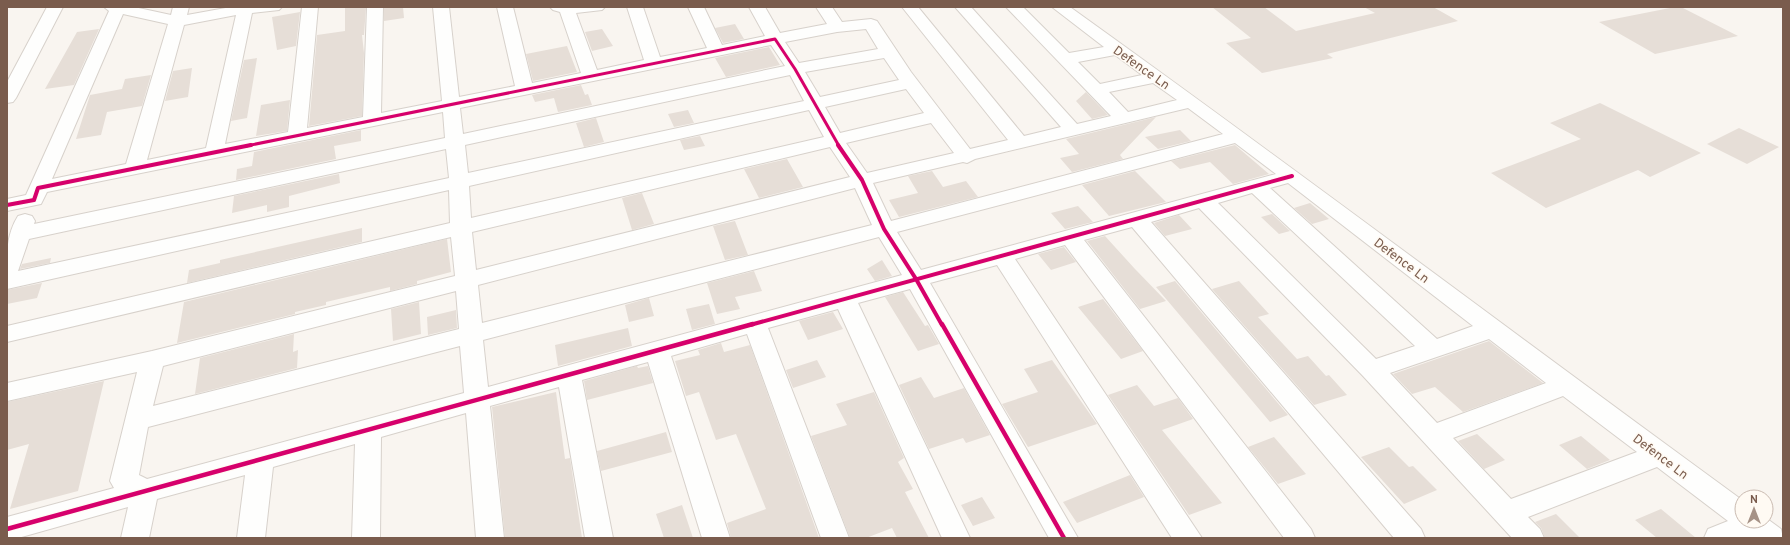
<svg xmlns="http://www.w3.org/2000/svg" width="1790" height="545" font-family="Overpass,sans-serif">
	<style>
		.building { fill: #e6ded7 }
		.lines { fill: none; stroke-linecap: round; stroke-linejoin: round }
		.street-casing { stroke: #d7d1cb; stroke-width: 2 }
		.street { fill: #fefefd; fill-rule: evenodd }
		.cycleway-far2-casing { stroke: #fffaf3; stroke-width: 5 }
		.cycleway-far1-casing { stroke: #fffaf3; stroke-width: 6 }
		.cycleway-casing { stroke: #fffaf3; stroke-width: 7 }
		.cycleway-far2 { stroke: #d6006c; stroke-width: 3 }
		.cycleway-far1 { stroke: #d6006c; stroke-width: 4 }
		.cycleway { stroke: #d6006c; stroke-width: 4.5 }
		.labels { text-anchor: middle; stroke-width: 3; stroke-linejoin: round; paint-order: stroke }
		.street-label { font-size: 13px; fill: #7a5c4d; stroke: #fffaf3 }
	</style>
	<rect width="100%" height="100%" fill="#f9f5f0"/>
	<path class="building" d="M 345,7 L 366,7 L 364,35 L 362,35 L 364,53 L 362,116 L 309,126 L 317,35 L 345,31 Z
		M 384,7 L 403,7 L 404,18 L 384,21 Z
		M 1212,7 L 1264,7 L 1296,31 L 1375,13 L 1364,7 L 1433,7 L 1458,21 L 1327,54 L 1333,58 L 1262,73 L 1226,43 L 1251,38 Z
		M 1675,7 L 1681,7 L 1738,36 L 1655,54 L 1599,22 Z
		M 300,12 L 296,46 L 277,50 L 272,17 Z
		M 735,24 L 744,39 L 723,43 L 715,28 Z
		M 99,29 L 74,85 L 45,89 L 77,32 Z
		M 602,29 L 613,46 L 592,51 L 585,32 Z
		M 567,46 L 577,72 L 533,81 L 526,54 Z
		M 769,47 L 780,65 L 726,77 L 715,58 Z
		M 257,58 L 247,118 L 231,121 L 244,60 Z
		M 192,68 L 188,97 L 165,101 L 173,71 Z
		M 151,75 L 142,106 L 107,112 L 101,135 L 76,139 L 90,95 L 122,89 L 125,79 Z
		M 581,85 L 585,95 L 588,94 L 592,105 L 558,112 L 554,98 L 535,102 L 532,95 Z
		M 1086,92 L 1108,115 L 1092,119 L 1076,101 Z
		M 290,100 L 287,131 L 256,136 L 261,105 Z
		M 1600,103 L 1701,153 L 1650,177 L 1638,170 L 1546,208 L 1491,173 L 1581,139 L 1550,123 Z
		M 688,110 L 694,123 L 674,127 L 668,114 Z
		M 1156,117 L 1120,155 L 1123,159 L 1072,172 L 1060,158 L 1079,154 L 1066,139 Z
		M 596,118 L 604,142 L 584,147 L 576,123 Z
		M 1739,128 L 1779,147 L 1747,164 L 1707,144 Z
		M 361,130 L 361,141 L 334,146 L 336,159 L 236,180 L 237,169 L 252,166 L 254,152 Z
		M 1180,130 L 1191,141 L 1158,149 L 1145,137 Z
		M 700,136 L 705,146 L 684,150 L 680,140 Z
		M 1235,145 L 1269,174 L 1233,184 L 1210,162 L 1180,169 L 1171,161 Z
		M 787,159 L 803,187 L 759,198 L 744,169 Z
		M 932,171 L 943,187 L 966,181 L 978,197 L 899,217 L 889,200 L 918,193 L 908,176 Z
		M 1135,171 L 1166,202 L 1109,216 L 1082,185 Z
		M 339,174 L 340,183 L 289,196 L 289,207 L 267,212 L 267,205 L 232,213 L 234,196 Z
		M 642,193 L 654,224 L 632,230 L 622,198 Z
		M 1310,203 L 1329,219 L 1312,224 L 1294,208 Z
		M 1078,206 L 1093,222 L 1065,229 L 1051,213 Z
		M 1272,214 L 1290,231 L 1279,234 L 1261,217 Z
		M 1179,215 L 1192,229 L 1165,236 L 1154,223 Z
		M 735,221 L 748,255 L 725,260 L 713,226 Z
		M 362,228 L 362,242 L 187,283 L 189,270 L 220,263 L 220,260 Z
		M 1105,236 L 1135,269 L 1166,301 L 1140,309 L 1087,241 Z
		M 447,239 L 451,272 L 417,281 L 417,284 L 390,291 L 390,287 L 326,302 L 326,305 L 295,312 L 295,314 L 177,343 L 184,302 Z
		M 1064,247 L 1076,262 L 1051,270 L 1038,254 Z
		M 51,258 L 50,263 L 20,269 L 22,264 Z
		M 882,260 L 892,276 L 875,281 L 867,269 Z
		M 754,271 L 762,291 L 735,297 L 740,309 L 717,314 L 707,283 Z
		M 1175,281 L 1288,415 L 1270,422 L 1156,287 Z
		M 1239,281 L 1269,314 L 1258,317 L 1297,359 L 1308,356 L 1326,376 L 1329,375 L 1347,395 L 1314,405 L 1212,289 Z
		M 42,283 L 37,298 L 7,304 L 7,290 Z
		M 903,292 L 925,326 L 928,325 L 939,344 L 918,351 L 885,297 Z
		M 649,298 L 654,316 L 629,322 L 625,305 Z
		M 1103,299 L 1143,351 L 1121,359 L 1078,307 Z
		M 419,302 L 421,334 L 393,341 L 391,309 Z
		M 709,304 L 715,324 L 692,330 L 686,309 Z
		M 456,310 L 457,328 L 428,335 L 427,317 Z
		M 833,312 L 843,329 L 808,340 L 799,321 Z
		M 628,328 L 632,346 L 558,366 L 555,345 Z
		M 294,334 L 293,352 L 298,350 L 297,368 L 195,394 L 200,358 Z
		M 1489,341 L 1543,383 L 1463,412 L 1435,387 L 1412,394 L 1393,374 Z
		M 721,343 L 724,352 L 750,345 L 819,538 L 731,538 L 727,523 L 766,509 L 736,434 L 716,440 L 699,392 L 686,396 L 675,361 L 700,355 L 698,350 Z
		M 817,360 L 826,377 L 793,388 L 786,370 Z
		M 1052,360 L 1097,424 L 1028,447 L 1002,404 L 1038,392 L 1024,369 Z
		M 637,366 L 638,368 L 648,366 L 653,383 L 587,400 L 584,381 Z
		M 921,377 L 934,398 L 964,388 L 990,435 L 966,443 L 963,438 L 929,449 L 899,385 Z
		M 104,381 L 78,491 L 10,509 L 29,444 L 7,450 L 7,402 Z
		M 1137,385 L 1154,406 L 1178,398 L 1193,419 L 1162,430 L 1222,503 L 1189,515 L 1108,395 Z
		M 556,392 L 565,459 L 570,458 L 582,538 L 505,538 L 492,407 Z
		M 874,392 L 904,458 L 898,462 L 913,489 L 905,492 L 929,538 L 897,538 L 892,528 L 866,538 L 850,538 L 811,436 L 847,425 L 836,404 Z
		M 666,432 L 672,452 L 601,471 L 597,451 Z
		M 1477,434 L 1505,460 L 1484,469 L 1458,441 Z
		M 1581,436 L 1610,460 L 1587,469 L 1559,445 Z
		M 1274,437 L 1306,474 L 1278,484 L 1248,447 Z
		M 1389,447 L 1409,467 L 1413,466 L 1437,490 L 1404,504 L 1361,457 Z
		M 1130,475 L 1144,497 L 1077,523 L 1063,502 Z
		M 982,497 L 995,518 L 973,526 L 961,505 Z
		M 682,505 L 693,538 L 664,538 L 656,514 Z
		M 1661,509 L 1696,538 L 1657,538 L 1635,520 Z
		M 1556,514 L 1580,538 L 1545,538 L 1541,528 L 1535,522 Z"/>
	<g class="lines">
		<defs>
			<path id="street" d="M 47,7 L 63,7 L 16,98 L 13,102 L 7,103 L 7,82 Z
				M 104,7 L 134,7 L 171,15 L 173,7 L 189,7 L 187,15 L 231,7 L 282,7 L 279,10 L 252,13 L 225,144 L 288,132 L 302,7 L 318,7 L 307,128 L 363,117 L 367,7 L 383,7 L 381,113 L 442,101 L 433,7 L 449,7 L 459,97 L 515,86 L 497,7 L 513,7 L 532,83 L 581,73 L 560,12 L 553,10 L 550,7 L 605,7 L 602,10 L 576,13 L 597,70 L 644,60 L 627,7 L 643,7 L 660,57 L 707,48 L 688,7 L 704,7 L 722,45 L 765,36 L 749,7 L 765,7 L 780,33 L 827,24 L 816,7 L 832,7 L 842,22 L 871,19 L 877,21 L 911,72 L 970,149 L 1008,140 L 902,7 L 918,7 L 1024,136 L 1061,127 L 955,7 L 971,7 L 1077,124 L 1111,116 L 1006,7 L 1023,7 L 1069,53 L 1104,47 L 1052,7 L 1070,7 C 1296,169 1517,336 1742,500 L 1742,521 L 1766,521 L 1766,518 L 1781,529 L 1783,538 L 1704,538 L 1708,529 L 1728,521 L 1657,467 L 1528,517 L 1540,529 L 1544,538 L 1512,538 L 1363,376 L 1199,208 L 1151,222 L 1421,529 L 1425,538 L 1394,538 L 1132,227 L 1084,240 L 1311,529 L 1315,538 L 1284,538 L 1065,245 L 1015,259 L 1202,538 L 1172,538 L 997,265 L 930,283 L 1078,538 L 1049,538 L 910,289 L 858,303 L 970,538 L 942,538 L 838,309 L 768,328 L 849,538 L 821,538 L 747,334 L 671,356 L 730,538 L 702,538 L 648,362 L 582,380 L 613,538 L 585,538 L 559,387 L 490,406 L 504,538 L 476,538 L 466,413 L 381,437 L 380,538 L 352,538 L 355,444 L 273,467 L 265,538 L 237,538 L 245,475 L 157,499 L 149,538 L 121,538 L 128,507 L 18,538 L 7,538 L 7,517 L 114,488 L 110,481 L 137,372 L 7,401 L 7,383 L 152,351 L 455,276 L 451,237 L 7,342 L 7,326 L 450,223 L 449,190 L 7,289 C 7,263 4,238 18,216 L 25,214 L 32,216 L 35,221 L 34,224 L 445,138 L 443,112 L 47,192 L 41,204 L 7,211 L 7,199 L 26,195 L 109,11 ZM 123,14 L 168,24 L 126,164 L 52,179 ZM 236,15 L 206,148 L 147,160 L 184,25 ZM 866,29 L 878,49 L 799,63 L 785,42 L 837,32 ZM 771,45 L 785,66 L 463,134 L 460,108 ZM 1115,55 L 1142,75 L 1100,84 L 1078,62 ZM 884,58 L 899,80 L 820,97 L 805,72 ZM 790,75 L 804,101 L 468,173 L 465,145 ZM 1153,83 L 1177,100 L 1128,112 L 1109,92 ZM 906,89 L 924,113 L 840,133 L 825,107 ZM 1188,108 L 1223,134 L 891,221 L 873,183 L 963,162 L 967,163 L 975,159 ZM 809,110 L 824,137 L 471,218 L 469,186 ZM 931,123 L 954,153 L 867,173 L 846,143 ZM 1235,143 L 1276,174 L 921,270 L 897,232 ZM 830,147 L 850,177 L 476,270 L 472,232 ZM 446,149 L 449,178 L 18,271 L 29,239 ZM 1288,183 L 1473,326 L 1437,339 L 1270,188 ZM 855,188 L 872,225 L 482,323 L 478,285 ZM 1252,193 L 1415,346 L 1376,359 L 1218,203 ZM 879,237 L 902,275 L 488,387 L 483,340 ZM 456,291 L 459,329 L 153,406 L 163,366 ZM 1489,339 L 1546,383 L 1437,423 L 1390,373 ZM 460,346 L 464,393 L 147,479 L 139,475 L 148,427 ZM 1563,396 L 1637,452 L 1511,499 L 1453,438 Z"/>
		</defs>
		<use href="#street" class="street-casing"/>
		<use href="#street" class="street"/>
		<defs>
			<path id="cycleway-far2" d="M 246,146 L 775,39 L 795,69 L 839,146"/>
			<path id="cycleway-far1" d="M 838,145 L 862,180 L 884,229 L 916,279 L 942,325
				M 7,205 L 34,200 L 38,188 L 251,145
				M 750,325 L 1292,176"/>
			<path id="cycleway" d="M 942,324 L 1064,538
				M 7,529 L 753,324"/>
		</defs>
		<use href="#cycleway-far2" class="cycleway-far2-casing"/>
		<use href="#cycleway-far1" class="cycleway-far1-casing"/>
		<use href="#cycleway" class="cycleway-casing"/>
		<use href="#cycleway-far2" class="cycleway-far2"/>
		<use href="#cycleway-far1" class="cycleway-far1"/>
		<use href="#cycleway" class="cycleway"/>
	</g>
	<g class="labels">
		<g class="street-label">
			<text transform="translate(1142 67) rotate(35)" y="5">Defence Ln</text>
			<text transform="translate(1402 260) rotate(37)" y="5">Defence Ln</text>
			<text transform="translate(1661 456) rotate(37)" y="5">Defence Ln</text>
		</g>
	</g>
	<rect width="1790" height="545" fill="none" stroke="#7a5c4d" stroke-width="16"/>
	<g transform="translate(1754 509)"><circle r="19" fill="#fffaf3" stroke="#cabbb1"/>
	<path d="M0-3L7 15L0 10L-7 15Z" fill="#a69286"/>
	<text y="-6" font-size="11" font-weight="bold" text-anchor="middle" fill="#7a5c4d">N</text>
	</g>
</svg>
